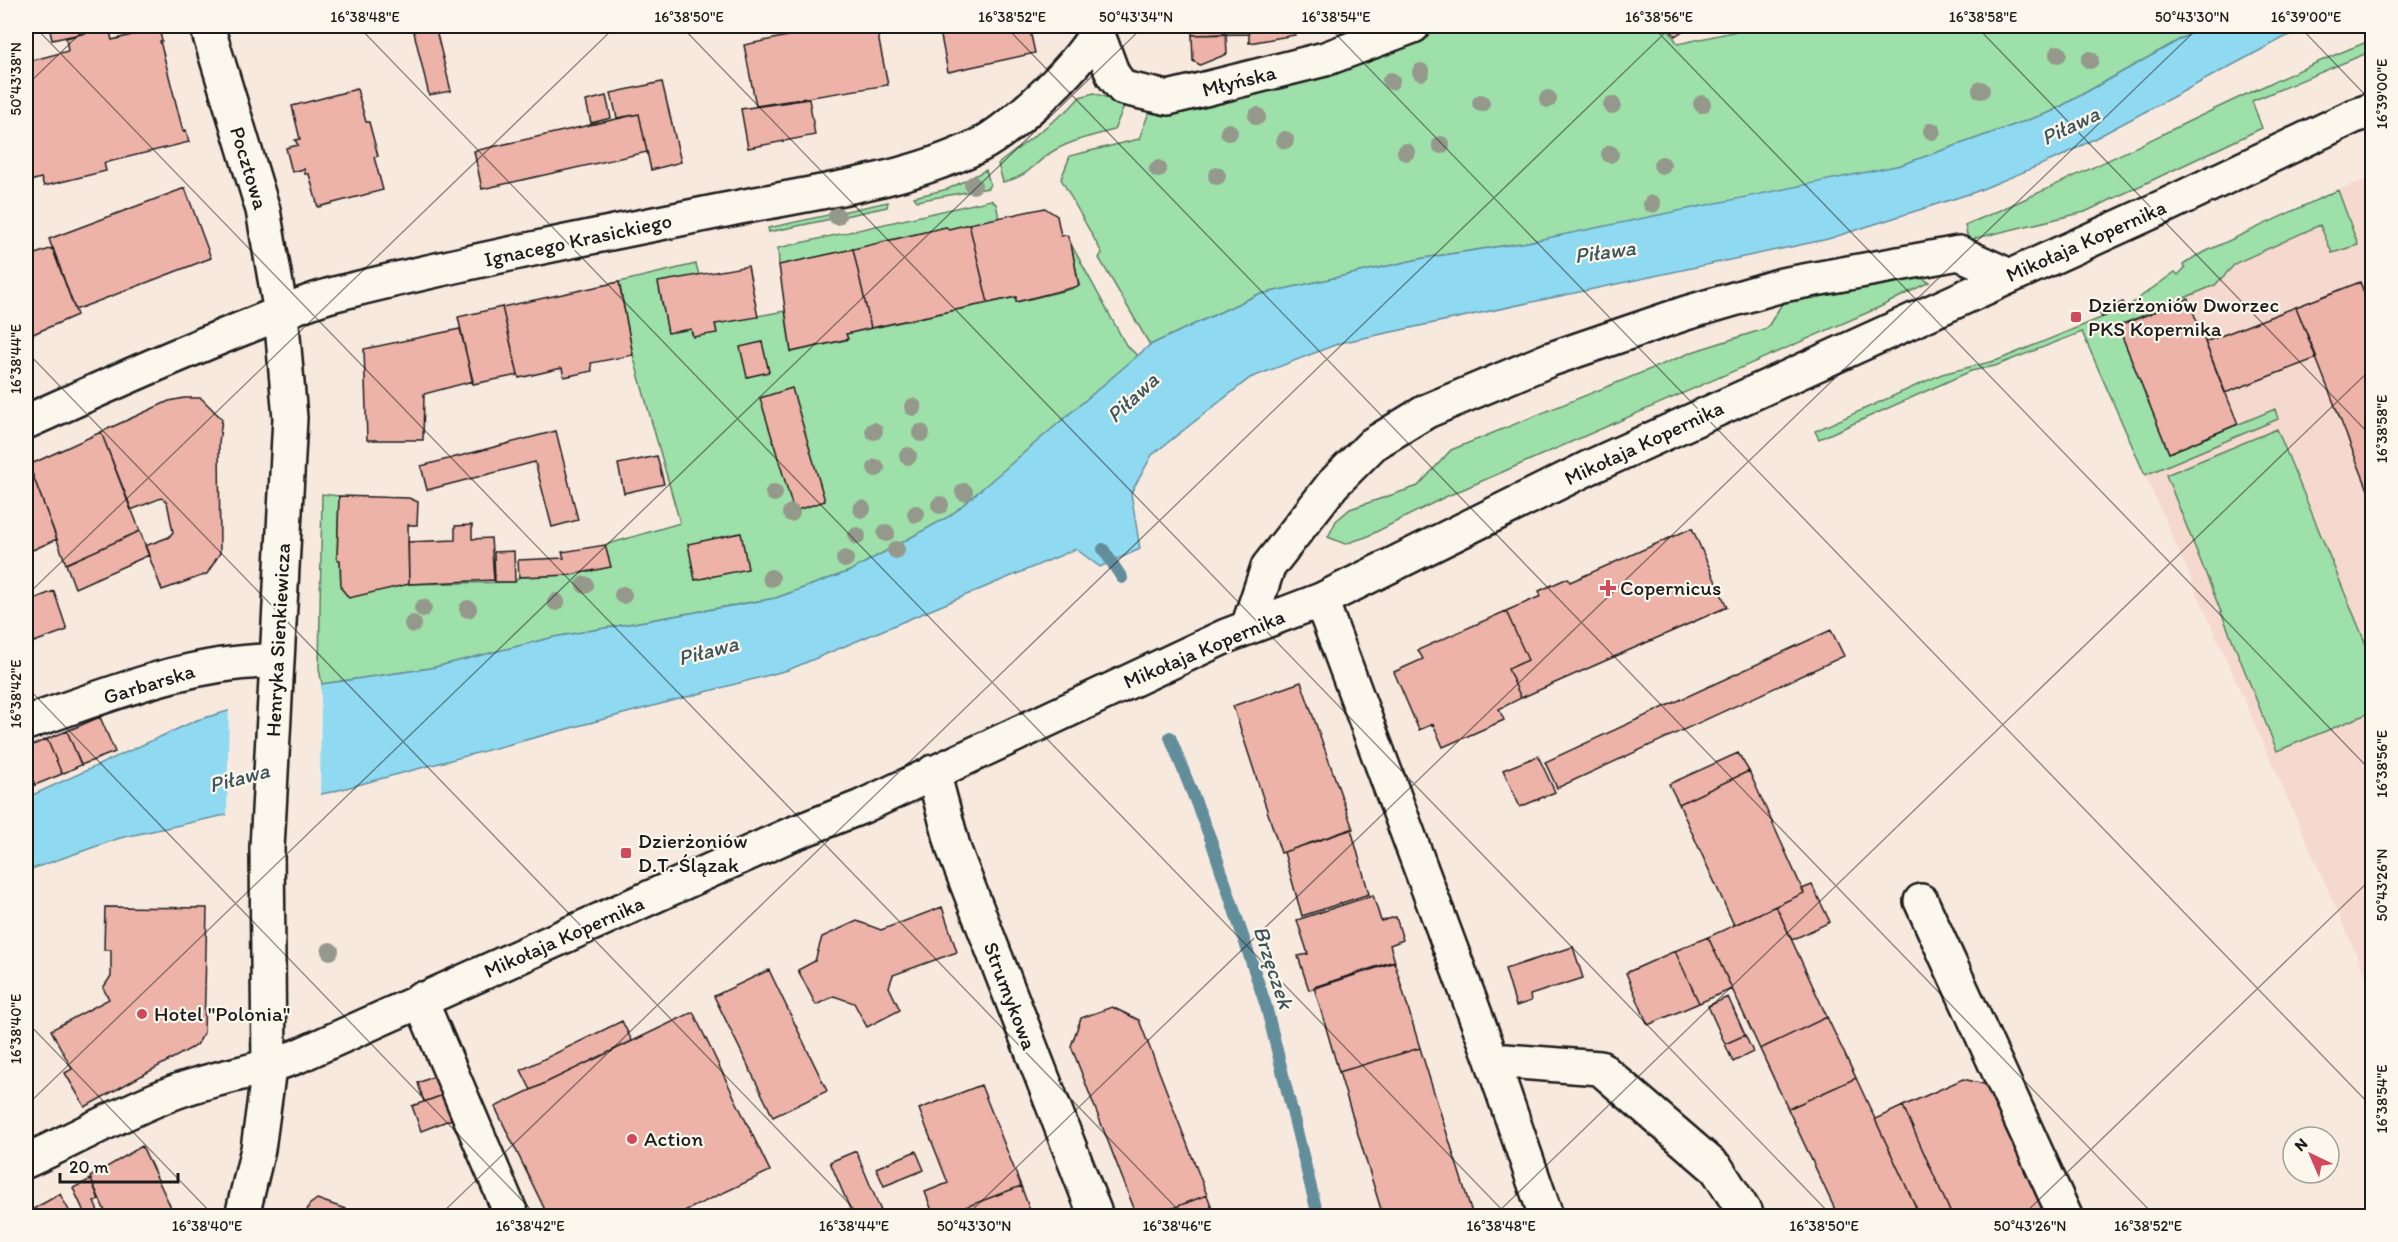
<svg xmlns="http://www.w3.org/2000/svg" width="2398" height="1242" font-family="Itim,sans-serif">
	<style>
		.built { fill: #f5d9cf }
		.green { fill: #9ee0a9; stroke: #5d7e62; stroke-width: 1.5 }
		.water { fill: #90daf1; stroke: #628e9c; stroke-width: 1.5 }
		.pier { fill: #f8e9df }
		.lines { fill: none; stroke-linecap: round; stroke-linejoin: round }
		.stream { stroke: #628e9c; stroke-width: 12 }
		.building { fill: #edb3a9; stroke: #1c1c1c; stroke-width: 1.5 }
		.minor-casing { stroke: #1c1c1c; stroke-width: 38 }
		.minor { stroke: #fbf7ec; stroke-width: 33 }
		.tree { fill: #94998b }
		.ticks { fill: none; stroke: #1c1c1c; stroke-width: 1.5; stroke-opacity: 0.45 }
		.poi-dot { fill: #d1495b; stroke: #fbf7ec; stroke-width: 2 }
		.labels { text-anchor: middle; stroke-width: 4.5; stroke-linejoin: round; paint-order: stroke }
		.street-label { font-size: 21px; fill: #1c1c1c; stroke: #fbf7ec }
		.poi-label { font-size: 21px; fill: #1c1c1c; stroke: #fbf7ec; text-anchor: start }
		.water-label { font-size: 22px; font-style: italic; fill: #3f555c; stroke: #fbf7ec }
		.neatline { fill: none; stroke: #1c1c1c; stroke-width: 2 }
		.ticks-label { font-size: 15px; text-anchor: middle; fill: #1c1c1c }
	</style>
	<rect width="100%" height="100%" fill="#f8e9df"/>
	<filter id="ink" filterUnits="userSpaceOnUse"><feTurbulence type="fractalNoise" baseFrequency=".0167" numOctaves="2"/><feDisplacementMap in="SourceGraphic" scale="12" xChannelSelector="R" yChannelSelector="G"/><feConvolveMatrix kernelMatrix="1 2 1 2 8 2 1 2 1" color-interpolation-filters="sRGB"/></filter>
	<g filter="url(#ink)">
		<path class="built" d="M 2372,177 L 2372,990 L 2082,332 L 2338,190 Z"/>
		<path class="green" d="M 1439,26 L 1666,26 L 1678,44 L 1760,26 L 2204,26 L 2051,112 L 1901,165 L 1744,202 L 1528,242 L 1424,258 L 1257,295 L 1150,345 L 1099,258 L 1102,253 L 1061,179 L 1070,156 L 1139,139 L 1151,107 L 1407,41 Z
			M 2372,40 L 2372,51 L 2252,101 L 2262,128 L 2085,212 L 1968,240 L 1965,225 C 2103,168 2233,94 2372,40 Z
			M 1094,93 L 1125,104 L 1114,130 C 1095,135 1073,140 1055,150 C 1034,162 1031,176 1003,182 L 998,164 L 1070,108 L 1080,97 Z
			M 986,170 L 990,184 L 988,188 L 917,201 L 914,197 L 948,189 Z
			M 2338,190 L 2358,245 L 2332,253 L 2320,225 L 2236,263 L 2215,285 L 2118,326 L 2169,453 L 2275,409 L 2278,419 L 2145,475 L 2082,332 L 1995,366 L 1971,371 L 1819,439 L 1815,431 L 1942,374 L 1998,360 L 2125,308 L 2175,272 L 2178,275 L 2185,268 L 2183,265 L 2196,256 Z
			M 991,200 L 996,204 L 999,218 L 949,229 L 946,227 L 881,242 L 878,245 L 779,265 L 778,248 Z
			M 888,202 L 887,207 L 769,232 L 768,228 Z
			M 1071,244 L 1126,345 L 1138,356 L 950,516 L 850,571 L 776,598 L 555,637 L 431,668 L 322,684 L 319,669 L 322,494 L 339,496 L 337,559 L 340,560 L 341,588 L 349,597 L 409,584 L 515,582 L 519,577 L 570,575 L 610,567 L 605,545 L 680,523 L 633,355 L 619,282 L 696,264 L 699,275 L 659,282 L 668,333 L 691,329 L 693,337 L 716,333 L 715,324 L 785,311 L 791,352 L 847,340 L 846,334 L 1016,297 L 1017,302 L 1072,289 L 1072,287 L 1079,285 Z
			M 1913,274 L 1929,282 L 1878,308 L 1443,498 L 1366,537 L 1345,544 L 1328,537 L 1336,521 L 1350,509 L 1418,486 L 1451,450 L 1695,351 L 1767,328 L 1785,299 Z
			M 2277,429 L 2372,659 L 2372,712 L 2277,751 L 2166,475 Z"/>
		<path class="water" d="M 2204,26 L 2321,26 L 2285,37 L 2062,156 L 1975,192 L 1828,239 L 1340,343 L 1250,378 L 1152,455 L 1131,493 L 1140,549 L 1100,567 L 1076,549 L 788,670 L 331,792 L 120,838 L 26,871 L 26,798 L 197,720 L 322,684 L 431,668 L 554,637 L 776,598 L 850,571 L 950,516 L 1150,345 L 1257,295 L 1424,258 L 1528,242 L 1901,165 L 2051,112 Z"/>
		<path class="pier" d="M 321,681 L 320,798 L 227,818 L 229,707 Z"/>
		<g class="lines">
			<path class="stream" d="M 1103,549 L 1122,578
				M 1170,737 L 1211,840 L 1266,1006 L 1318,1216"/>
		</g>
		<path class="building" d="M 49,26 L 93,26 L 94,31 L 52,40 Z
			M 425,26 L 435,26 L 451,91 L 429,95 L 413,28 Z
			M 836,26 L 876,26 L 888,85 L 756,106 L 744,45 Z
			M 939,26 L 1029,26 L 1035,53 L 948,72 Z
			M 1192,26 L 1249,26 L 1249,34 L 1192,35 Z
			M 1249,26 L 1291,26 L 1295,35 L 1249,43 Z
			M 1668,26 L 1690,26 L 1675,36 Z
			M 109,27 L 112,40 L 159,28 L 162,41 L 160,41 L 183,131 L 186,130 L 189,142 L 104,163 L 106,171 L 44,186 L 41,178 L 30,181 L 26,163 L 26,62 L 68,51 L 66,38 Z
			M 1226,34 L 1227,54 L 1200,65 L 1193,61 L 1192,35 Z
			M 662,82 L 681,162 L 651,170 L 639,114 L 617,118 L 611,93 Z
			M 357,89 L 366,122 L 369,122 L 378,156 L 374,157 L 383,190 L 318,207 L 309,174 L 305,174 L 304,169 L 292,172 L 286,148 L 298,145 L 295,140 L 300,139 L 292,106 Z
			M 606,96 L 611,118 L 591,123 L 586,101 Z
			M 809,99 L 815,135 L 748,148 L 741,109 Z
			M 639,114 L 647,152 L 482,189 L 474,151 Z
			M 185,188 L 211,258 L 75,310 L 49,239 Z
			M 1045,208 L 1057,216 L 1061,236 L 1067,235 L 1071,244 L 1079,286 L 1016,302 L 1016,297 L 988,303 L 969,224 Z
			M 969,224 L 988,303 L 871,328 L 853,249 L 946,227 L 949,229 Z
			M 53,248 L 77,315 L 26,337 L 26,257 Z
			M 853,249 L 871,328 L 846,334 L 848,339 L 791,352 L 779,265 Z
			M 748,266 L 758,317 L 715,324 L 717,333 L 693,337 L 691,329 L 668,333 L 658,282 Z
			M 619,282 L 633,355 L 591,363 L 592,371 L 564,377 L 562,368 L 519,378 L 502,307 Z
			M 2360,282 L 2372,313 L 2372,500 L 2296,307 Z
			M 2188,299 L 2238,424 L 2169,453 L 2118,326 Z
			M 2123,302 L 2126,308 L 2102,317 L 2099,312 Z
			M 502,307 L 518,375 L 473,384 L 458,317 Z
			M 2296,307 L 2317,358 L 2225,393 L 2205,342 Z
			M 460,329 L 473,381 L 424,394 L 423,440 L 367,440 L 364,349 Z
			M 762,342 L 769,372 L 747,377 L 740,347 Z
			M 792,388 L 825,501 L 794,511 L 760,398 Z
			M 184,398 L 201,398 L 222,419 L 219,443 L 220,553 L 207,574 L 162,590 L 145,546 L 169,537 L 173,532 L 167,502 L 161,498 L 131,510 L 101,432 L 169,401 Z
			M 556,431 L 578,520 L 552,527 L 535,462 L 427,490 L 421,466 Z
			M 101,432 L 140,531 L 66,564 L 29,465 Z
			M 657,456 L 664,484 L 624,493 L 618,464 Z
			M 29,465 L 57,539 L 26,553 L 26,467 Z
			M 339,496 L 409,498 L 418,502 L 417,525 L 408,525 L 409,584 L 349,598 L 341,588 L 340,560 L 337,560 Z
			M 472,525 L 472,539 L 491,538 L 494,580 L 409,584 L 408,542 L 455,540 L 455,526 Z
			M 1692,528 L 1727,607 L 1521,698 L 1508,669 L 1528,660 L 1506,611 L 1541,596 L 1539,591 L 1568,578 L 1570,582 Z
			M 140,531 L 149,555 L 75,588 L 66,564 Z
			M 741,533 L 748,569 L 695,580 L 688,544 Z
			M 605,545 L 611,567 L 570,575 L 519,577 L 518,560 L 564,558 L 562,552 Z
			M 514,551 L 515,582 L 495,582 L 494,552 Z
			M 54,591 L 67,630 L 34,642 L 26,618 L 26,602 Z
			M 1506,611 L 1528,660 L 1508,669 L 1521,698 L 1499,709 L 1504,720 L 1443,747 L 1433,724 L 1419,730 L 1394,672 L 1423,659 L 1418,650 Z
			M 1831,630 L 1844,656 L 1557,788 L 1545,762 Z
			M 1301,682 L 1353,829 L 1281,853 L 1233,706 Z
			M 100,717 L 115,752 L 81,765 L 67,731 Z
			M 67,731 L 81,765 L 62,774 L 47,739 Z
			M 47,739 L 62,774 L 35,785 L 26,762 L 26,748 Z
			M 1738,753 L 1749,771 L 1679,804 L 1669,784 Z
			M 1538,756 L 1555,792 L 1520,807 L 1503,770 Z
			M 26,762 L 35,785 L 26,789 Z
			M 1749,771 L 1804,893 L 1734,925 L 1679,804 Z
			M 1351,829 L 1369,894 L 1302,916 L 1284,852 Z
			M 1812,885 L 1830,922 L 1792,940 L 1776,906 L 1804,893 L 1802,889 Z
			M 1373,895 L 1381,921 L 1396,917 L 1403,940 L 1390,945 L 1395,962 L 1309,990 L 1298,956 L 1308,954 L 1297,920 Z
			M 1776,906 L 1827,1017 L 1760,1049 L 1708,937 Z
			M 105,907 L 207,908 L 204,1033 L 197,1045 L 85,1107 L 65,1073 L 72,1069 L 51,1030 L 109,999 L 103,988 L 111,976 L 111,950 L 104,950 Z
			M 942,907 L 957,952 L 893,975 L 889,987 L 900,1010 L 867,1027 L 854,1003 L 834,996 L 816,1005 L 798,970 L 815,961 L 822,937 L 857,921 L 881,930 Z
			M 1708,937 L 1732,989 L 1699,1003 L 1675,951 Z
			M 1573,947 L 1583,978 L 1530,995 L 1531,1001 L 1516,1006 L 1505,969 Z
			M 1675,951 L 1699,1003 L 1648,1025 L 1626,973 Z
			M 1394,961 L 1420,1048 L 1339,1072 L 1314,987 Z
			M 769,970 L 827,1091 L 773,1117 L 714,996 Z
			M 1728,997 L 1745,1035 L 1725,1044 L 1708,1006 Z
			M 1112,1007 L 1139,1020 L 1207,1195 L 1152,1216 L 1137,1216 L 1071,1046 L 1081,1018 Z
			M 693,1012 L 770,1171 L 674,1216 L 548,1216 L 495,1107 Z
			M 1827,1017 L 1856,1078 L 1788,1109 L 1760,1049 Z
			M 622,1021 L 632,1041 L 531,1090 L 521,1070 Z
			M 1745,1035 L 1753,1052 L 1733,1062 L 1725,1044 Z
			M 1420,1048 L 1473,1216 L 1383,1216 L 1339,1072 Z
			M 435,1076 L 443,1095 L 424,1102 L 418,1083 Z
			M 1856,1078 L 1875,1119 L 1920,1216 L 1838,1216 L 1788,1109 Z
			M 1963,1079 L 1988,1085 L 2047,1216 L 1952,1216 L 1903,1106 Z
			M 981,1085 L 1021,1186 L 942,1216 L 934,1216 L 925,1192 L 948,1183 L 919,1109 Z
			M 443,1095 L 452,1119 L 421,1131 L 412,1106 Z
			M 1903,1106 L 1952,1216 L 1920,1216 L 1875,1119 Z
			M 142,1146 L 175,1216 L 107,1216 L 90,1177 Z
			M 856,1151 L 881,1211 L 867,1216 L 853,1216 L 830,1162 Z
			M 916,1151 L 924,1170 L 884,1186 L 876,1168 Z
			M 91,1179 L 99,1200 L 94,1202 L 100,1216 L 86,1216 L 73,1188 Z
			M 1021,1186 L 1032,1216 L 942,1216 Z
			M 60,1194 L 72,1216 L 26,1216 L 26,1213 Z
			M 1207,1195 L 1215,1216 L 1152,1216 Z
			M 317,1199 L 354,1212 L 371,1216 L 305,1216 L 309,1205 Z"/>
		<g class="lines">
			<defs>
				<path id="minor" d="M 207,26 L 263,210 L 281,313 L 290,418 L 267,848 L 269,1068 L 258,1149 L 242,1216
					M 1097,32 L 1113,75 L 1123,88 L 1168,98 L 1197,91 L 1325,59 L 1413,26
					M 26,422 C 97,390 168,358 241,329 C 272,317 303,302 335,294 C 464,262 594,236 725,210 C 809,193 902,183 980,145 C 1012,129 1088,58 1099,26
					M 1321,600 L 1492,1060 L 1546,1216
					M 1248,627 L 1268,567 L 1333,484 L 1373,444 L 1427,411 L 1551,359 L 1686,313 L 1782,285 L 1959,253 L 2010,276
					M 26,723 C 107,696 190,660 276,661
					M 933,772 L 954,850 L 1096,1216
					M 1921,901 L 2065,1216
					M 420,999 L 512,1216
					M 1492,1060 L 1600,1068 L 1717,1169 L 1747,1216
					M 26,1161 C 75,1139 124,1111 175,1092 C 215,1077 258,1072 298,1056 L 787,836 L 861,807 L 1226,636 L 1321,600 L 1588,468 L 2165,206 L 2352,117 L 2372,110"/>
			</defs>
			<use href="#minor" class="minor-casing"/>
			<use href="#minor" class="minor"/>
		</g>
		<g class="tree">
			<circle cx="2058" cy="54" r="9"/>
			<circle cx="2090" cy="60" r="9"/>
			<circle cx="1421" cy="72" r="9"/>
			<circle cx="1391" cy="81" r="9"/>
			<circle cx="1981" cy="90" r="9"/>
			<circle cx="1548" cy="99" r="9"/>
			<circle cx="1481" cy="103" r="9"/>
			<circle cx="1702" cy="104" r="9"/>
			<circle cx="1612" cy="105" r="9"/>
			<circle cx="1257" cy="116" r="9"/>
			<circle cx="1932" cy="131" r="9"/>
			<circle cx="1229" cy="132" r="9"/>
			<circle cx="1285" cy="140" r="9"/>
			<circle cx="1441" cy="145" r="9"/>
			<circle cx="1406" cy="152" r="9"/>
			<circle cx="1610" cy="154" r="9"/>
			<circle cx="1662" cy="165" r="9"/>
			<circle cx="1158" cy="169" r="9"/>
			<circle cx="1217" cy="176" r="9"/>
			<circle cx="973" cy="185" r="9"/>
			<circle cx="1652" cy="204" r="9"/>
			<circle cx="837" cy="216" r="9"/>
			<circle cx="913" cy="407" r="9"/>
			<circle cx="874" cy="431" r="9"/>
			<circle cx="921" cy="433" r="9"/>
			<circle cx="908" cy="456" r="9"/>
			<circle cx="876" cy="468" r="9"/>
			<circle cx="964" cy="492" r="9"/>
			<circle cx="774" cy="493" r="9"/>
			<circle cx="940" cy="505" r="9"/>
			<circle cx="862" cy="509" r="9"/>
			<circle cx="791" cy="513" r="9"/>
			<circle cx="916" cy="514" r="9"/>
			<circle cx="886" cy="533" r="9"/>
			<circle cx="857" cy="536" r="9"/>
			<circle cx="896" cy="550" r="9"/>
			<circle cx="845" cy="559" r="9"/>
			<circle cx="771" cy="578" r="9"/>
			<circle cx="585" cy="585" r="9"/>
			<circle cx="623" cy="595" r="9"/>
			<circle cx="556" cy="602" r="9"/>
			<circle cx="423" cy="608" r="9"/>
			<circle cx="468" cy="609" r="9"/>
			<circle cx="413" cy="624" r="9"/>
			<circle cx="330" cy="951" r="9"/>
		</g>
	</g>
	<path class="ticks" d="M 34,26 L 1184,1216M 358,26 L 1508,1216M 681,26 L 1832,1216M 1005,26 L 2155,1216M 1328,26 L 2372,1107M 1652,26 L 2372,772M 1976,26 L 2372,437M 2299,26 L 2372,102M 26,86 L 88,26M 26,351 L 861,1216M 26,596 L 616,26M 26,686 L 537,1216M 26,1021 L 214,1216M 26,1106 L 1144,26M 439,1216 L 1672,26M 966,1216 L 2200,26M 1494,1216 L 2372,368M 2022,1216 L 2372,878"/>
	<g class="poi-dot">
		<rect x="2070" y="311" width="12" height="12" rx="3"/>
		<path d="M1605 579h6v6h6v6h-6v6h-6v-6h-6v-6h6z"/>
		<rect x="620" y="847" width="12" height="12" rx="3"/>
		<circle cx="142" cy="1014" r="6"/>
		<circle cx="632" cy="1139" r="6"/>
	</g>
	<g class="labels">
		<g class="street-label">
			<text transform="translate(1239 81) rotate(-14)" y="7">Młyńska</text>
			<text transform="translate(249 168) rotate(73)" y="7">Pocztowa</text>
			<text transform="translate(578 240) rotate(-12)" y="7">Ignacego Krasickiego</text>
			<text transform="translate(2086 241) rotate(-24)" y="7">Mikołaja Kopernika</text>
			<text transform="translate(1644 443) rotate(-25)" y="7">Mikołaja Kopernika</text>
			<text transform="translate(278 640) rotate(-87)" y="7">Henryka Sienkiewicza</text>
			<text transform="translate(1204 649) rotate(-23)" y="7">Mikołaja Kopernika</text>
			<text transform="translate(149 684) rotate(-17)" y="7">Garbarska</text>
			<text transform="translate(564 937) rotate(-24)" y="7">Mikołaja Kopernika</text>
			<text transform="translate(1010 996) rotate(69)" y="7">Strumykowa</text>
		</g>
		<g class="poi-label">
			<text x="2088" y="312">Dzierżoniów Dworzec<tspan x="2088" dy="24">PKS Kopernika</tspan></text>
			<text x="1620" y="595">Copernicus</text>
			<text x="638" y="848">Dzierżoniów<tspan x="638" dy="24">D.T. Ślązak</tspan></text>
			<text x="154" y="1021">Hotel "Polonia"</text>
			<text x="644" y="1146">Action</text>
		</g>
		<g class="water-label">
			<text transform="translate(2070 125) rotate(-26)" y="8">Piława</text>
			<text transform="translate(1605 251) rotate(-8)" y="8">Piława</text>
			<text transform="translate(1132 397) rotate(-43)" y="8">Piława</text>
			<text transform="translate(708 650) rotate(-15)" y="8">Piława</text>
			<text transform="translate(239 777) rotate(-15)" y="8">Piława</text>
			<text transform="translate(1274 967) rotate(72)" y="8">Brzęczek</text>
		</g>
	</g>
	<rect width="2398" height="1242" fill="none" stroke="#fbf7ec" stroke-width="66"/>
	<g transform="translate(2311 1155) rotate(316)"><circle r="28" fill="#fbf7ec" stroke="#a29f99" stroke-width="1.5"/>
	<path d="M0-4.5L10 22L0 15L-10 22Z" fill="#d1495b"/>
	<text y="-9" font-size="16" font-weight="bold" text-anchor="middle" fill="#1c1c1c">N</text>
	</g>
	<path d="M60 1173v9h118v-9" fill="none" stroke="#1c1c1c" stroke-width="3"/>
	<text x="69" y="1173" font-size="18" fill="#1c1c1c" stroke="#fbf7ec" stroke-width="4.5" paint-order="stroke">20 m</text>
	<rect x="33" y="33" width="2332" height="1176" class="neatline"/>
	<g class="ticks-label">
		<text x="365" y="22">16°38'48"E</text>
		<text x="689" y="22">16°38'50"E</text>
		<text x="1012" y="22">16°38'52"E</text>
		<text x="1136" y="22">50°43'34"N</text>
		<text x="1336" y="22">16°38'54"E</text>
		<text x="1659" y="22">16°38'56"E</text>
		<text x="1983" y="22">16°38'58"E</text>
		<text x="2192" y="22">50°43'30"N</text>
		<text x="2306" y="22">16°39'00"E</text>
		<text transform="translate(16 79) rotate(-90)" y="5">50°43'38"N</text>
		<text transform="translate(2382 94) rotate(-90)" y="5">16°39'00"E</text>
		<text transform="translate(16 359) rotate(-90)" y="5">16°38'44"E</text>
		<text transform="translate(2382 429) rotate(-90)" y="5">16°38'58"E</text>
		<text transform="translate(16 694) rotate(-90)" y="5">16°38'42"E</text>
		<text transform="translate(2382 764) rotate(-90)" y="5">16°38'56"E</text>
		<text transform="translate(2382 885) rotate(-90)" y="5">50°43'26"N</text>
		<text transform="translate(16 1029) rotate(-90)" y="5">16°38'40"E</text>
		<text transform="translate(2382 1099) rotate(-90)" y="5">16°38'54"E</text>
		<text x="207" y="1231">16°38'40"E</text>
		<text x="530" y="1231">16°38'42"E</text>
		<text x="854" y="1231">16°38'44"E</text>
		<text x="974" y="1231">50°43'30"N</text>
		<text x="1177" y="1231">16°38'46"E</text>
		<text x="1501" y="1231">16°38'48"E</text>
		<text x="1824" y="1231">16°38'50"E</text>
		<text x="2030" y="1231">50°43'26"N</text>
		<text x="2148" y="1231">16°38'52"E</text>
	</g>
</svg>
